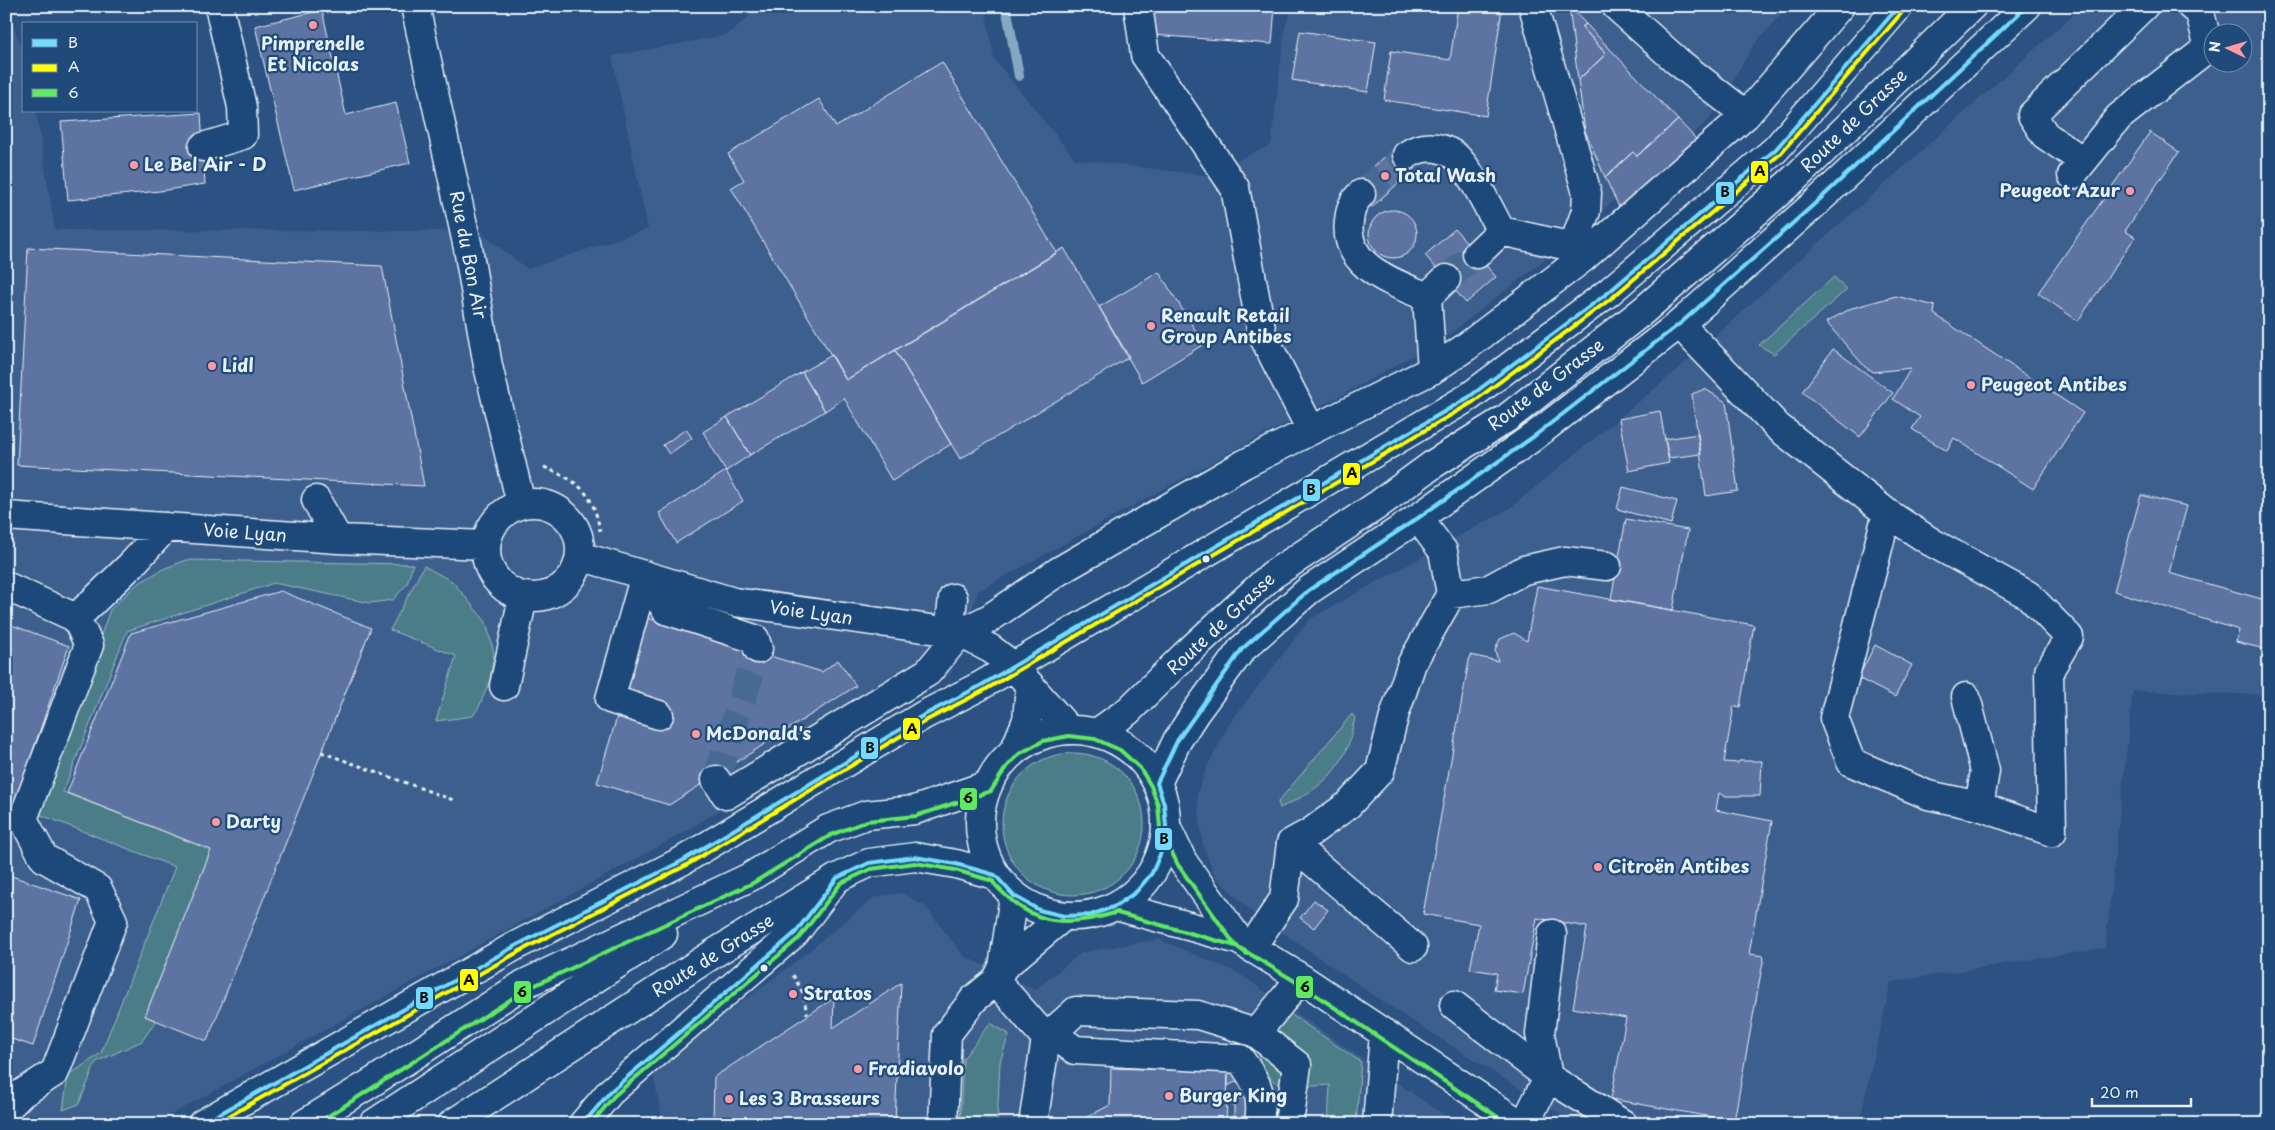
<svg xmlns="http://www.w3.org/2000/svg" width="2275" height="1130" font-family="'Playpen Sans',sans-serif">
	<style>
		.built { fill: #3d5f8e; fill-rule: evenodd }
		.green { fill: #4c7d88; stroke: #9ab7c0 }
		.lines { fill: none; stroke-linecap: round; stroke-linejoin: round }
		.stream { stroke: #84a8c2; stroke-width: 10 }
		.building { fill: #5d73a2; stroke: #e8f1f8 }
		.minor-tunnel { stroke: #476a94; stroke-width: 28; stroke-dasharray: 28 14; stroke-linecap: butt }
		.minor-casing { stroke: #e8f1f8; stroke-width: 31 }
		.major-casing { stroke: #e8f1f8; stroke-width: 31 }
		.path { stroke: #e8f1f8; stroke-width: 3; stroke-dasharray: 4 4; stroke-linecap: butt }
		.minor { stroke: #1f4a7a; stroke-width: 28 }
		.major { stroke: #1f4a7a; stroke-width: 28 }
		.bus-1-casing { stroke: #1f4a7a; stroke-width: 8 }
		.bus-2-casing { stroke: #1f4a7a; stroke-width: 8 }
		.bus-3-casing { stroke: #1f4a7a; stroke-width: 8 }
		.bus-1 { stroke: #73dcfe; stroke-width: 4 }
		.bus-2 { stroke: #ff0; stroke-width: 4 }
		.bus-3 { stroke: #61ea61; stroke-width: 4 }
		.poi-dot { fill: #ff9aa2; stroke: #1f4a7a; stroke-width: 2 }
		.bus-dot { fill: #e8f1f8; stroke: #1f4a7a; stroke-width: 2 }
		.labels { text-anchor: middle; stroke-width: 4.5; stroke-linejoin: round; paint-order: stroke }
		.poi-label { font-size: 18px; font-weight: bold; fill: #e8f1f8; stroke: #1f4a7a; text-anchor: start }
		.street-label { font-size: 18px; fill: #e8f1f8; stroke: #1f4a7a }
		.line-badge { stroke: #1f4a7a; stroke-width: 2 }
		.pale-badge-label { font-size: 14px; text-anchor: middle; font-weight: bold; fill: #111 }
	</style>
	<rect width="100%" height="100%" fill="#2b5282"/>
	<filter id="ink" filterUnits="userSpaceOnUse"><feTurbulence type="fractalNoise" baseFrequency=".02" numOctaves="2"/><feDisplacementMap in="SourceGraphic" scale="10" xChannelSelector="R" yChannelSelector="G"/><feConvolveMatrix kernelMatrix="1 2 1 2 8 2 1 2 1" color-interpolation-filters="sRGB"/></filter>
	<g filter="url(#ink)">
		<path class="built" d="M 761,6 L 985,6 L 994,59 L 1075,159 L 1204,175 L 1271,145 L 1285,28 L 1293,6 L 1788,6 L 1754,45 L 1709,120 L 1538,265 L 1446,337 L 1348,392 L 1251,441 L 978,591 L 951,674 L 889,709 L 672,839 L 154,1124 L 6,1124 L 6,10 L 24,52 L 24,111 L 36,111 L 55,230 L 478,231 L 528,269 L 648,229 L 612,56 L 727,35 Z
			M 2083,6 L 2269,6 L 2269,695 L 2133,691 L 2105,948 L 1891,982 L 1859,1124 L 1576,1124 L 1403,1015 L 1251,911 L 1215,876 L 1203,846 L 1197,794 L 1207,767 L 1229,724 L 1310,619 L 1510,508 L 1676,371 ZM 2212,32 L 2242,32 L 2242,62 L 2212,62 Z
			M 902,893 L 925,906 L 964,956 L 1035,990 L 1081,953 L 1158,939 L 1238,973 L 1457,1124 L 663,1124 L 652,1068 L 789,967 L 875,897 Z"/>
		<path class="green" d="M 1834,277 L 1847,289 L 1774,354 L 1759,345 Z
			M 187,560 L 413,564 L 407,584 L 393,600 L 370,603 L 274,583 L 127,631 L 63,792 L 211,850 L 145,1016 L 156,1021 L 142,1041 L 96,1062 L 79,1104 L 63,1110 L 68,1076 L 101,1053 L 175,867 L 36,813 L 110,610 L 136,585 L 163,569 Z
			M 424,566 L 453,582 L 486,622 L 494,653 L 490,680 L 479,707 L 473,716 L 436,721 L 456,656 L 390,630 Z
			M 1352,714 L 1355,718 C 1352,729 1350,744 1344,755 C 1329,783 1307,795 1280,808 L 1278,802 Z
			M1002 824a71 71 0 1 1 142 0a71 71 0 1 1-142 0Z
			M 1290,1014 L 1361,1062 L 1356,1124 L 1328,1124 L 1330,1085 L 1282,1088 C 1266,1074 1258,1069 1259,1046 Z
			M 990,1023 L 1009,1034 L 1000,1062 L 997,1124 L 960,1124 L 963,1059 Z"/>
		<g class="lines">
			<path class="stream" d="M 1006,6 L 1019,76"/>
		</g>
		<path class="building" d="M 1155,6 L 1275,6 L 1272,44 L 1153,35 Z
			M 1458,6 L 1502,9 L 1486,116 L 1384,100 L 1391,51 L 1450,60 Z
			M 1569,6 L 1586,24 L 1582,27 L 1606,54 L 1578,80 Z
			M 322,10 L 346,115 L 396,103 L 410,163 L 294,190 L 255,26 Z
			M 1586,24 L 1678,120 L 1637,156 L 1633,152 L 1605,177 L 1585,131 L 1578,80 L 1606,54 L 1582,27 Z
			M 1300,31 L 1376,42 L 1368,92 L 1292,80 Z
			M 942,62 L 1057,253 L 846,380 L 731,188 L 744,180 L 728,154 L 819,99 L 836,127 Z
			M 201,113 L 205,184 L 160,191 L 68,200 L 61,122 Z
			M 1678,120 L 1696,139 L 1690,147 L 1619,207 L 1605,177 L 1633,152 L 1637,156 Z
			M 2150,132 L 2179,152 L 2125,231 L 2135,237 L 2078,321 L 2038,293 Z
			M 1398,145 L 1417,166 L 1372,207 L 1353,185 Z
			M1369 234a24 24 0 1 1 48 0a24 24 0 1 1-48 0Z
			M 1455,229 L 1496,277 L 1466,303 L 1425,255 Z
			M 28,248 L 382,266 L 424,486 L 17,465 Z
			M 1064,248 L 1129,357 L 960,459 L 895,350 Z
			M 1159,272 L 1204,344 L 1142,382 L 1099,307 Z
			M 1896,296 L 1935,306 L 1934,314 L 2083,413 L 2033,489 L 1954,438 L 1947,451 L 1912,429 L 1920,417 L 1893,399 L 1911,368 L 1874,372 L 1865,367 L 1826,322 L 1852,308 Z
			M 1833,349 L 1893,393 L 1860,437 L 1802,392 Z
			M 895,350 L 951,444 L 892,481 L 844,398 L 825,411 L 802,372 L 832,355 L 846,380 Z
			M 802,372 L 825,411 L 750,455 L 727,417 Z
			M 1705,389 L 1726,402 L 1738,491 L 1706,496 L 1692,394 Z
			M 1660,411 L 1669,463 L 1629,471 L 1619,419 Z
			M 727,417 L 750,455 L 726,471 L 703,432 Z
			M 686,429 L 692,438 L 669,454 L 663,445 Z
			M 1698,434 L 1701,454 L 1669,458 L 1665,439 Z
			M 726,471 L 743,501 L 676,543 L 659,513 Z
			M 1623,487 L 1677,501 L 1671,524 L 1617,509 Z
			M 2141,495 L 2187,506 L 2169,573 L 2269,601 L 2269,650 L 2236,642 L 2239,630 L 2114,591 Z
			M 1626,519 L 1688,530 L 1673,610 L 1611,599 Z
			M 1537,586 L 1754,625 L 1740,707 L 1734,706 L 1724,762 L 1738,763 L 1739,761 L 1762,761 L 1760,796 L 1724,796 L 1719,793 L 1716,810 L 1772,821 L 1749,954 L 1764,956 L 1734,1121 L 1611,1099 L 1626,1018 L 1573,1008 L 1587,927 L 1537,918 L 1523,994 L 1494,990 L 1497,973 L 1470,969 L 1479,924 L 1423,914 L 1470,655 L 1498,661 L 1495,650 L 1500,639 L 1514,633 L 1527,641 Z
			M 281,591 L 371,628 L 207,1041 L 145,1016 L 211,850 L 67,793 L 131,633 Z
			M 647,618 L 822,672 L 838,660 L 856,686 L 669,805 L 597,783 Z
			M 6,623 L 69,646 L 6,829 Z
			M 1875,645 L 1912,665 L 1895,697 L 1858,678 Z
			M 6,874 L 81,900 L 33,1046 L 6,1037 Z
			M 1314,900 L 1328,910 L 1314,928 L 1300,918 Z
			M 901,983 L 895,1124 L 713,1124 L 714,1077 L 834,998 L 833,1028 Z
			M 1227,1060 L 1237,1081 L 1228,1086 L 1228,1072 L 1207,1070 Z
			M 1111,1068 L 1228,1072 L 1226,1124 L 1082,1124 L 1080,1121 L 1110,1105 Z
			M 1234,1098 L 1249,1098 L 1248,1124 L 1234,1124 Z"/>
		<g class="lines">
			<path class="minor-tunnel" d="M 1361,194 L 1407,155
				M 1446,279 L 1477,254
				M 716,780 L 758,649"/>
			<defs>
				<path id="minor" d="M 415,6 L 468,248 L 488,366 L 521,504
					M 1138,6 L 1145,55 L 1235,188 L 1262,334 L 1311,430
					M 1533,6 L 1587,193 L 1586,211 L 1573,247
					M 1616,6 L 1677,61 L 1746,115
					M 203,147 L 243,135 L 242,107 L 219,6
					M 1407,155 C 1421,145 1439,145 1454,155 C 1469,166 1491,213 1501,231
					M 2083,161 L 2045,135 L 2032,115 L 2144,6
					M 2072,175 L 2119,117 L 2209,47 L 2199,10 L 2191,6
					M 1361,194 C 1353,201 1350,210 1349,221 C 1343,267 1393,282 1427,297
					M 1477,254 L 1501,231 L 1573,247 L 1583,258
					M 1682,322 L 1690,335 L 1778,427 L 1887,513 L 1834,718 L 1851,762 L 1928,795 L 1979,806 L 2052,832 L 2049,671 L 2069,637 L 2028,595 L 1931,542 L 1887,513
					M 1432,370 L 1427,297 L 1446,279
					M 316,500 L 338,539
					M486 550a47 47 0 1 1 94 0a47 47 0 1 1-94 0Z
					M 6,516 L 338,539 L 485,545
					M 580,556 L 734,602 L 960,633 L 991,649 L 1013,666 L 1069,730
					M 645,575 L 610,699 L 659,715
					M 645,575 L 666,610 L 755,639 L 758,649
					M 6,586 L 76,618 L 89,645 L 23,819 L 44,858 L 98,889 L 113,921 L 55,1072 L 21,1094 L 6,1109
					M 1451,594 L 1489,589 L 1524,570 L 1565,561 L 1607,566
					M 76,618 L 132,564 L 166,527
					M 949,632 L 953,598
					M 504,686 L 523,597
					M 1966,697 L 1985,771 L 1979,806
					M 1015,749 L 1027,720 L 1030,685
					M 716,780 L 726,795 L 928,672 L 960,633 L 990,618 L 1059,571 L 1244,464 L 1432,370 L 1466,347 L 1583,258 L 1746,115 L 1840,6
					M 1166,826 L 1183,862 L 1239,940
					M 1291,843 L 1413,947
					M 1116,906 L 1239,940 L 1301,978 L 1520,1124
					M 1251,948 L 1284,899 L 1291,843 L 1311,832 L 1348,805 L 1380,771 L 1395,713 L 1412,663 L 1451,594 L 1443,551 L 1418,518
					M 1003,967 L 1064,916
					M 996,981 L 1046,1038
					M 1454,1005 L 1548,1077
					M 1051,1033 L 1075,1050 L 1240,1059 C 1258,1083 1263,1094 1259,1124
					M 1256,1033 L 1301,978
					M 1548,1077 L 1540,1034 L 1552,934
					M 202,1124 L 517,945 L 682,861 L 924,715 L 980,686 L 1469,397 L 1609,292 L 1776,149 L 1899,6
					M 583,1124 L 610,1092 L 795,933 L 836,879
					M 943,1124 L 947,1034 L 974,999 L 996,981 L 1003,967 L 1014,896
					M 1033,1124 L 1046,1038 L 1076,1011 L 1198,1015 L 1256,1033 L 1297,1065 L 1289,1124
					M 1377,1124 L 1384,1033
					M 1525,1124 L 1548,1077 L 1623,1124"/>
				<path id="major" d="M980 823a93 93 0 1 1 186 0a93 93 0 1 1-186 0Z
					M 1097,733 L 1128,711 L 1185,655 L 1272,575 L 1376,506 L 1435,463 L 1507,418 L 1644,310 L 1794,179 L 1972,6
					M 1157,783 L 1177,741 L 1195,713 L 1242,649 L 1309,590 L 1418,518 L 1533,437 L 1682,322 L 1820,199 L 2027,6
					M 304,1124 L 371,1083 L 524,984 L 750,877 L 828,829 L 866,815 L 915,810 L 988,785
					M 373,1124 L 663,934
					M 452,1124 L 713,954 L 837,878 L 869,863 L 915,857 L 956,864 L 995,875"/>
			</defs>
			<use href="#minor" class="minor-casing"/>
			<use href="#major" class="major-casing"/>
			<path class="path" d="M 544,467 C 579,482 593,491 600,531
				M 321,752 L 456,801
				M 793,975 L 803,993 L 807,1014"/>
			<use href="#minor" class="minor"/>
			<use href="#major" class="major"/>
			<defs>
				<path id="bus-1" d="M 202,1124 L 517,945 L 682,861 L 924,715 L 980,686 L 1469,397 L 1609,292 L 1776,149 L 1899,6
					M 583,1124 L 610,1092 L 795,933 L 837,878 L 869,863 L 915,857 L 956,864 L 995,875 L 1014,896 L 1039,910 L 1064,916 L 1091,915 L 1116,906 L 1136,892 L 1152,873 L 1162,850 L 1166,826 L 1164,804 L 1157,783 L 1177,741 L 1242,649 L 1309,590 L 1418,518 L 1533,437 L 1682,322 L 1820,199 L 2027,6"/>
				<path id="bus-2" d="M 215,1124 L 520,951 L 685,866 L 927,720 L 983,691 L 1473,402 L 1613,297 L 1780,154 L 1904,10"/>
				<path id="bus-3" d="M 990,879 C 1029,925 1062,929 1118,912
					M 1114,912 L 1236,946 L 1247,954
					M 316,1124 L 527,989 L 753,883 L 831,835 L 867,821 L 916,816 L 991,791 L 1005,769 L 1019,754 L 1043,741 L 1069,736 L 1095,739 L 1120,750 L 1140,768 L 1151,786 L 1158,805 L 1160,828 L 1178,865 L 1235,945 L 1298,983 L 1508,1124
					M 591,1124 L 614,1096 L 799,938 L 841,883 L 871,869 L 915,863 L 955,870 L 993,881"/>
			</defs>
			<use href="#bus-1" class="bus-1-casing"/>
			<use href="#bus-2" class="bus-2-casing"/>
			<use href="#bus-3" class="bus-3-casing"/>
			<use href="#bus-1" class="bus-1"/>
			<use href="#bus-2" class="bus-2"/>
			<use href="#bus-3" class="bus-3"/>
		</g>
	</g>
	<g class="poi-dot">
		<circle cx="313" cy="25" r="5"/>
		<circle cx="134" cy="165" r="5"/>
		<circle cx="1385" cy="176" r="5"/>
		<circle cx="2130" cy="191" r="5"/>
		<circle cx="1151" cy="326" r="5"/>
		<circle cx="212" cy="366" r="5"/>
		<circle cx="1971" cy="385" r="5"/>
		<circle cx="696" cy="734" r="5"/>
		<circle cx="216" cy="822" r="5"/>
		<circle cx="1598" cy="867" r="5"/>
		<circle cx="793" cy="994" r="5"/>
		<circle cx="858" cy="1069" r="5"/>
		<circle cx="1169" cy="1096" r="5"/>
		<circle cx="729" cy="1099" r="5"/>
	</g>
	<g class="bus-dot">
		<circle cx="1206" cy="559" r="4.5"/>
		<circle cx="764" cy="968" r="4.5"/>
	</g>
	<g class="labels">
		<g class="poi-label">
			<text x="313" y="50" text-anchor="middle">Pimprenelle<tspan x="313" dy="21">Et Nicolas</tspan></text>
			<text x="144" y="171">Le Bel Air - D</text>
			<text x="1395" y="182">Total Wash</text>
			<text x="2120" y="197" text-anchor="end">Peugeot Azur</text>
			<text x="1161" y="322">Renault Retail<tspan x="1161" dy="21">Group Antibes</tspan></text>
			<text x="222" y="372">Lidl</text>
			<text x="1981" y="391">Peugeot Antibes</text>
			<text x="706" y="740">McDonald's</text>
			<text x="226" y="828">Darty</text>
			<text x="1608" y="873">Citroën Antibes</text>
			<text x="803" y="1000">Stratos</text>
			<text x="868" y="1075">Fradiavolo</text>
			<text x="1179" y="1102">Burger King</text>
			<text x="739" y="1105">Les 3 Brasseurs</text>
		</g>
		<g class="street-label">
			<text transform="translate(1854 121) rotate(-44)" y="6">Route de Grasse</text>
			<text transform="translate(468 255) rotate(79)" y="6">Rue du Bon Air</text>
			<text transform="translate(1546 385) rotate(-37)" y="6">Route de Grasse</text>
			<text transform="translate(245 533) rotate(4)" y="6">Voie Lyan</text>
			<text transform="translate(811 613) rotate(8)" y="6">Voie Lyan</text>
			<text transform="translate(1221 624) rotate(-43)" y="6">Route de Grasse</text>
			<text transform="translate(713 956) rotate(-32)" y="6">Route de Grasse</text>
		</g>
	</g>
	<g class="line-badge">
		<rect x="1750" y="160" width="19" height="24" rx="5" fill="#ff0"/>
		<rect x="1715" y="181" width="20" height="24" rx="5" fill="#73dcfe"/>
		<rect x="1342" y="462" width="19" height="24" rx="5" fill="#ff0"/>
		<rect x="1302" y="478" width="19" height="24" rx="5" fill="#73dcfe"/>
		<rect x="902" y="717" width="19" height="24" rx="5" fill="#ff0"/>
		<rect x="860" y="736" width="19" height="24" rx="5" fill="#73dcfe"/>
		<rect x="959" y="787" width="19" height="24" rx="5" fill="#61ea61"/>
		<rect x="1154" y="827" width="19" height="24" rx="5" fill="#73dcfe"/>
		<rect x="459" y="968" width="20" height="24" rx="5" fill="#ff0"/>
		<rect x="1295" y="975" width="19" height="24" rx="5" fill="#61ea61"/>
		<rect x="513" y="980" width="19" height="24" rx="5" fill="#61ea61"/>
		<rect x="415" y="986" width="19" height="24" rx="5" fill="#73dcfe"/>
	</g>
	<g class="pale-badge-label">
		<text x="1760" y="176">A</text>
		<text x="1725" y="197">B</text>
		<text x="1352" y="478">A</text>
		<text x="1311" y="495">B</text>
		<text x="912" y="734">A</text>
		<text x="870" y="753">B</text>
		<text x="968" y="803">6</text>
		<text x="1164" y="844">B</text>
		<text x="469" y="985">A</text>
		<text x="1305" y="992">6</text>
		<text x="522" y="997">6</text>
		<text x="424" y="1003">B</text>
	</g>
	<rect width="2275" height="1130" fill="none" stroke="#1f4a7a" stroke-width="25"/>
	<rect x="12" y="12" width="2250" height="1105" fill="none" stroke="#e8f1f8" stroke-width="2" filter="url(#ink)"/>
	<rect x="22" y="22" width="175" height="90" fill="#1f4a7a" stroke="#6f8dac"/>
	<rect x="32" y="39" width="25" height="8" fill="#73dcfe" stroke="#6f8dac"/>
	<text x="68" y="48" font-size="15" fill="#e8f1f8">B</text>
	<rect x="32" y="64" width="25" height="8" fill="#ffff00" stroke="#6f8dac"/>
	<text x="68" y="72" font-size="15" fill="#e8f1f8">A</text>
	<rect x="32" y="89" width="25" height="8" fill="#61ea61" stroke="#6f8dac"/>
	<text x="68" y="98" font-size="15" fill="#e8f1f8">6</text>
	<g transform="translate(2228 48) rotate(275)"><circle r="24" fill="#1f4a7a" stroke="#6f8dac"/>
	<path d="M0-4L9 19L0 12L-9 19Z" fill="#ff9aa2"/>
	<text y="-8" font-size="14" font-weight="bold" text-anchor="middle" fill="#e8f1f8">N</text>
	</g>
	<path d="M2092 1098v8h99v-8" fill="none" stroke="#e8f1f8" stroke-width="2.5"/>
	<text x="2100" y="1098" font-size="15" fill="#e8f1f8" stroke="#1f4a7a" stroke-width="4" paint-order="stroke">20 m</text>
</svg>
